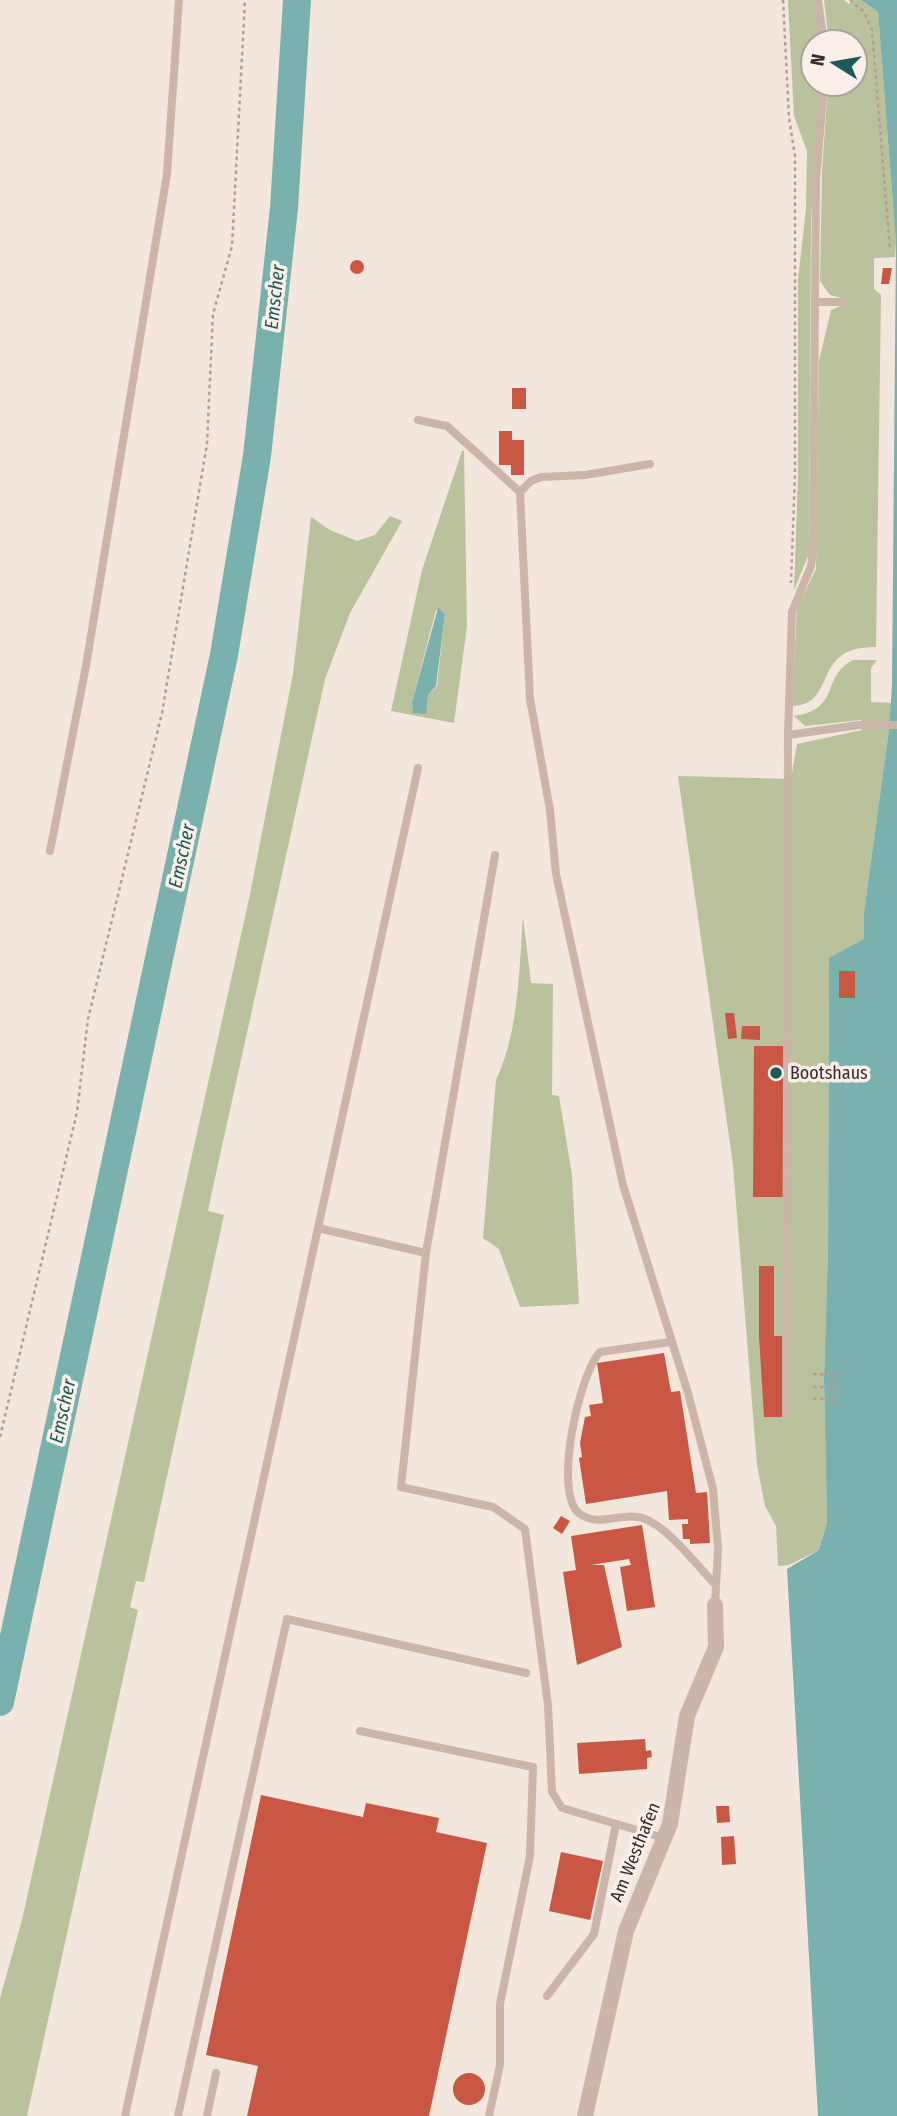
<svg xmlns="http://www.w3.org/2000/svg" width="897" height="2116" font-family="'Fira Sans Condensed',sans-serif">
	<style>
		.green { fill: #b9c29c; fill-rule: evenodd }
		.water { fill: #7ab1ae }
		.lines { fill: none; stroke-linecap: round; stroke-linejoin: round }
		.river { stroke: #7ab1ae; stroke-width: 28 }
		.building { fill: #c95744 }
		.path { stroke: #b79e92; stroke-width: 2.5; stroke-dasharray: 3.5 3.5; stroke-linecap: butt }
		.service { stroke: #cbb4a8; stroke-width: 8 }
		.minor { stroke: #cbb4a8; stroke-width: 16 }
		.poi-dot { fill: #1d5a58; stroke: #faf0e9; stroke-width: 2.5 }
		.labels { text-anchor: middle; stroke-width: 7; stroke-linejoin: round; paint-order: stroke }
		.poi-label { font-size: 18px; fill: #382c28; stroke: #faf0e9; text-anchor: start }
		.street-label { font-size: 18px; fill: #382c28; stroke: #faf0e9 }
		.water-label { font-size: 19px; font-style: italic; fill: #1d5a58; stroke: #faf0e9 }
	</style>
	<rect width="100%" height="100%" fill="#f3e6dc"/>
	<path class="green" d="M 788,0 L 815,0 L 821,42 L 813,42 L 813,84 L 820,84 L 811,220 L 809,554 L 794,590 L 798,476 L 798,280 L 806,209 L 807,151 L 794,116 Z
		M 824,0 L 844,0 L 849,4 L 853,0 L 861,0 L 878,12 L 896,243 L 895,257 L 874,258 L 874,289 L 881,295 L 876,647 C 809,646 839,705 792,706 L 797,608 L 816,569 L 819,361 L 831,310 L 843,305 L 842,298 L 830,295 L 820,281 L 822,171 L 828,84 L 855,84 L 855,42 L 829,42 Z
		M 462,451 L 464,451 L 467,626 L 454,723 L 391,711 L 422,570 ZM 436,610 L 445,614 L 437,686 L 428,695 L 412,702 Z
		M 390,516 L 402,521 L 350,613 L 325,679 L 213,1187 L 208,1211 L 224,1215 L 144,1582 L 136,1581 L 130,1607 L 138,1610 L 27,2116 L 0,2116 L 0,1998 L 22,1920 L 249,899 L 293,674 L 311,517 L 330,530 L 357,541 L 375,535 Z
		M 853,660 L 877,660 L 871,668 L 871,702 L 891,703 L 891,720 L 864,912 L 864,940 L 829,975 L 828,1249 L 824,1379 L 827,1522 L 819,1550 L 789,1565 L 778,1566 L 776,1526 L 765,1506 L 757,1465 L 733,1165 L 678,776 L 791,779 L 797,744 L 862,730 L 861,720 L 805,726 L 794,716 C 842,709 820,677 853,660 Z
		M 523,917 L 531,983 L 553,984 L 552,1095 L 559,1096 L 572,1175 L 579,1304 L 520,1307 L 499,1249 L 483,1238 L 496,1080 C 519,1031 519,971 523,917 Z"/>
	<path class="water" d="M 861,0 L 897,0 L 897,2116 L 818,2116 L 787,1569 L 819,1550 L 827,1522 L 824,1379 L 828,1249 L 829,958 L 864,939 L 864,912 L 889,731 L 892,684 L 896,243 L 878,12 Z
		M 438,608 L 445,614 L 436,686 L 428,695 L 426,714 L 413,713 L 412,702 Z"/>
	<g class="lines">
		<path class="river" d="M 0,1702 L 224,655 L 257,456 L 284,208 L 297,0"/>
	</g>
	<path class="building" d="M350 267a7 7 0 1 1 14 0a7 7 0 1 1-14 0Z
		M 883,268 L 892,268 L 889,284 L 881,284 Z
		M 512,388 L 526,388 L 526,409 L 512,409 Z
		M 499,431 L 512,431 L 512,440 L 524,440 L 524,475 L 511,475 L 511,465 L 499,465 Z
		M 839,971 L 855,971 L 855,998 L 839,998 Z
		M 725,1013 L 734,1013 L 737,1038 L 728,1039 Z
		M 742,1026 L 760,1026 L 760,1040 L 741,1039 Z
		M 754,1046 L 784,1046 L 783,1197 L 753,1197 Z
		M 759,1266 L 774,1266 L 774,1336 L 782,1336 L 782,1417 L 764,1417 L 759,1336 Z
		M 664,1353 L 671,1392 L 680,1391 L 696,1493 L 707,1492 L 710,1543 L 690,1544 L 690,1539 L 683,1539 L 682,1524 L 688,1524 L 688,1519 L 669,1520 L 667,1491 L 586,1504 L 579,1458 L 582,1457 L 580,1443 L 585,1417 L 591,1416 L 589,1405 L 603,1403 L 597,1363 Z
		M 561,1516 L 570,1521 L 562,1534 L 553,1528 Z
		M 642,1525 L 655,1607 L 627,1611 L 620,1567 L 631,1565 L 629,1559 L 591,1565 L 604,1565 L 622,1647 L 577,1665 L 563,1572 L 576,1570 L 571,1536 Z
		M 645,1739 L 646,1751 L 651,1750 L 652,1757 L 647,1758 L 647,1769 L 579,1774 L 577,1743 Z
		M 261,1795 L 363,1817 L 366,1803 L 439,1818 L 436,1832 L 487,1843 L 429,2116 L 247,2116 L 258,2066 L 206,2055 Z
		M 716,1806 L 729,1806 L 730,1822 L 717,1823 Z
		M 734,1836 L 736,1864 L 722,1865 L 721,1837 Z
		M 561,1852 L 603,1861 L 590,1920 L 549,1911 Z
		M453 2089a16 16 0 1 1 32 0a16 16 0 1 1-32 0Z"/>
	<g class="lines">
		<path class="path" d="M 783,0 L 789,118 L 795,156 L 795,474 L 791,583
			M 850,0 L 864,12 L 872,30 L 890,250
			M 813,1374 L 834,1375
			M 813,1387 L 836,1387
			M 813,1399 L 835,1399
			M 835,1404 L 836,1369
			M 0,1437 L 77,1112 L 88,1019 L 162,713 L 207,444 L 213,314 L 232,246 L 245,0"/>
		<path class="service" d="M 818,0 L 824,42
			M 815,302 L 843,302
			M 418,420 L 447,426 L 520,492 L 530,699 L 550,810 L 556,874 L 623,1185 L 688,1393 L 713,1489 L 718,1549 L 715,1605
			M 520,492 L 531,481 L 541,477 L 585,475 L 650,464
			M 788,735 L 859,725 L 897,725
			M 50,851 L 86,666 L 167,174 L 179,0
			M 495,855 L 426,1253 L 401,1487 L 493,1507 L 525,1529 L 548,1705 L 552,1792 L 562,1808 L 664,1838
			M 318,1228 L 426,1253
			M 670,1342 L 600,1352 C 579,1374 552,1495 580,1514 C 599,1527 619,1513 638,1517 C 664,1521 695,1564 714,1583
			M 786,1414 L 788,735 L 792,612 L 811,566 L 813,550 L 816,180 L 824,84
			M 360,1731 L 533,1767 L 530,1856 L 500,2004 L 500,2065 L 489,2116
			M 547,1996 L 594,1934 L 616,1824
			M 125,2116 L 418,768
			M 178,2116 L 287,1619 L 526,1673
			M 207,2116 L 216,2073"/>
		<path class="minor" d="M 585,2116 L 626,1931 L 670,1824 L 687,1716 L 716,1647 L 715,1605"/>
	</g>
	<circle class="poi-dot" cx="776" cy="1073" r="7"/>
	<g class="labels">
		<g class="poi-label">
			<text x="790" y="1079">Bootshaus</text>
		</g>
		<g class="street-label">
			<text transform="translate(635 1852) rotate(-68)" y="6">Am Westhafen</text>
		</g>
		<g class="water-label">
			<text transform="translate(274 297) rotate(-84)" y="7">Emscher</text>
			<text transform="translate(181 856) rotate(-78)" y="7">Emscher</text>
			<text transform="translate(62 1411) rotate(-78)" y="7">Emscher</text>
		</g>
	</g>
	<g transform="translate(834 63) rotate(281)"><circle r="33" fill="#faf0e9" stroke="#aca29c" stroke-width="2"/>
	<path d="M0-5L12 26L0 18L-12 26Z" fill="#1d5a58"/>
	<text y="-10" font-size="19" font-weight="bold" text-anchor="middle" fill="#382c28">N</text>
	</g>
</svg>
